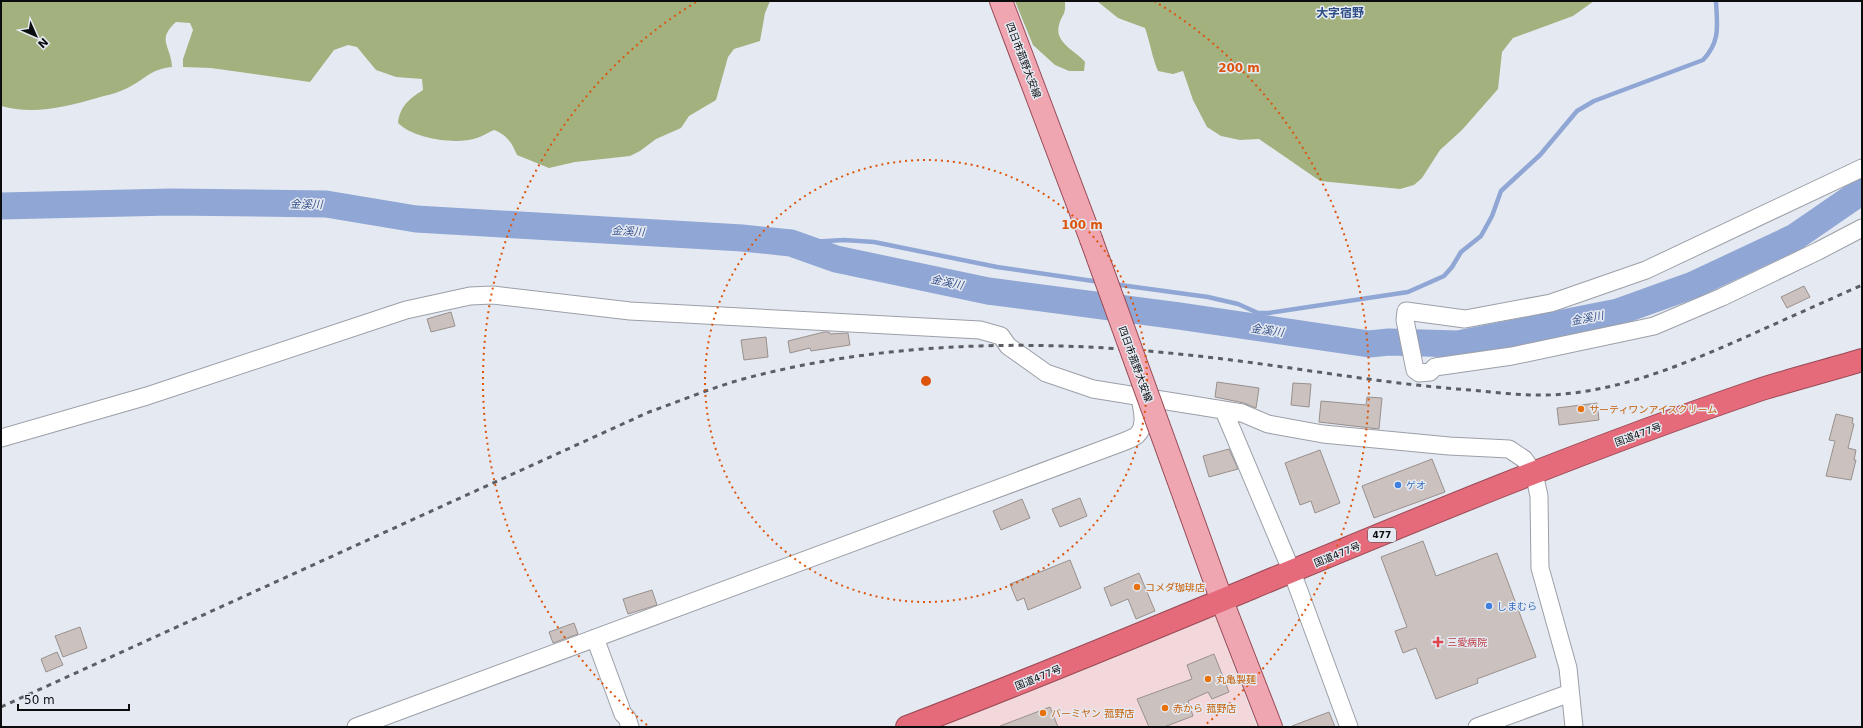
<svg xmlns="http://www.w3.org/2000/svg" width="1863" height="728" font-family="'DejaVu Sans','Noto Sans JP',sans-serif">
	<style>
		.commercial { fill: #f3d8db }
		.forest { fill: #a2b17e }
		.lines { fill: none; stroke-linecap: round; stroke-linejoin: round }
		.stream { stroke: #90a6d4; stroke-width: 4.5 }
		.river { stroke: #90a6d4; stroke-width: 27 }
		.building { fill: #cbc1be; stroke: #99908d }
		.minor-casing { stroke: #9b9fa7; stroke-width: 19 }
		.major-casing { stroke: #984a55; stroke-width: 24 }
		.highway-casing { stroke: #984a55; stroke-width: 24 }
		.minor { stroke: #fff; stroke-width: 17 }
		.major { stroke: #efa6b0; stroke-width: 22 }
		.highway { stroke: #e56b7b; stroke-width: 22 }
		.rail { stroke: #5b5e63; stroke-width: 3; stroke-dasharray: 5 5; stroke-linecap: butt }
		.major-bridge-casing { stroke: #984a55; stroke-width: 24; stroke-linecap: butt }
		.major-bridge { stroke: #efa6b0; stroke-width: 22 }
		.ring { fill: none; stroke: #dd550c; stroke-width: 2; stroke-dasharray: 2 4 }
		.food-dot { fill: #e8710a; stroke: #e5eaf2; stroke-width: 1.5 }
		.shop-dot { fill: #3f7fe0; stroke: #e5eaf2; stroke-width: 1.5 }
		.health-dot { fill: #e0444e; stroke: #e5eaf2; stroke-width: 1.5 }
		.labels { text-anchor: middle; stroke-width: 3; stroke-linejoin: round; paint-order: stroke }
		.shield { fill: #e5eaf2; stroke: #4c4f52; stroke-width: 1 }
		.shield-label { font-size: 9px; font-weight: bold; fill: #0a0c0e }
		.street-label { font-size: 10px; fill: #0a0c0e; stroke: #e5eaf2 }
		.food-label { font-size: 10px; fill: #c56008; stroke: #e5eaf2; text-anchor: start }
		.shop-label { font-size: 10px; fill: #366cbe; stroke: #e5eaf2; text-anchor: start }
		.health-label { font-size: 10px; fill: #be3a42; stroke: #e5eaf2; text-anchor: start }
		.water-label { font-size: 11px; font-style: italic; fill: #36508b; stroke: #e5eaf2 }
		.quarter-label { font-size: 12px; font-weight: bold; fill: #2e4e86; stroke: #e5eaf2 }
		.centre { fill: #dd550c; stroke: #e5eaf2; stroke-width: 2 }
		.ring-label { font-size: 12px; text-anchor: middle; font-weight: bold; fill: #dd550c; stroke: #e5eaf2; stroke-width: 3; stroke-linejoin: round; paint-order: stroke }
	</style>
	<rect width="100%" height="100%" fill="#e5eaf2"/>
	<path class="commercial" d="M 1215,616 L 1257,727 L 931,727 Z"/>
	<path class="forest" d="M 1,1 L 770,1 L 765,13 L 760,41 L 734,49 L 728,57 L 716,100 L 689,116 L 681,128 L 656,139 L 640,151 L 630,156 L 575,162 L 549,168 L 517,155 C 512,143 507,135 494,130 C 489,132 483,136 477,138 C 456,145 414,139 398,123 C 400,106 409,99 423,90 L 422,79 L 396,77 L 376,70 L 357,47 L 348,45 L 334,50 L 310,82 L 211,68 L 183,67 L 183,59 L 193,30 L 190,23 L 176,22 C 156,40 171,46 172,67 C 149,69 143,82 123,90 C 115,94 106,95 97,98 C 66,107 33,115 1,106 Z
		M 1015,1 L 1065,1 C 1066,17 1062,13 1059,25 C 1054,43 1076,51 1085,62 L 1084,71 L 1069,71 L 1055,65 L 1033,45 Z
		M 1097,1 L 1594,1 L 1573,16 L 1513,38 L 1502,52 L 1498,89 L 1462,130 L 1440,150 L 1422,178 L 1414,185 L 1400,189 L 1320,181 L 1259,139 L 1240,140 L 1221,136 L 1207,127 L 1193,100 L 1183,71 L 1173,74 L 1158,71 C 1152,57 1150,42 1145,28 L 1118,18 Z"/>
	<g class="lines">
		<path class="stream" d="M 791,243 L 844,240 L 874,242 L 997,267 L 1100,282
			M 1113,284 L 1208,297 L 1238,304 L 1258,313 L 1269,313 L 1408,292 L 1444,276 L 1452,267 L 1461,252 L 1481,236 L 1492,216 L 1501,191 L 1540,155 L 1577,111 L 1594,101 L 1703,60 C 1721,41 1717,25 1716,1"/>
		<path class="river" d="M 1,206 L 171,202 L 326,204 L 416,219 L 742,238 L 791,243 L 836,259 L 988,291 L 1179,316 L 1369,344 L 1389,342 L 1458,344 L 1618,312 L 1693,285 L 1795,237 L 1862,191"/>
	</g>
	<path class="building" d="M 1804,286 L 1810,297 L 1787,308 L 1781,297 Z
		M 451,312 L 455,326 L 431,332 L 427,319 Z
		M 824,332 L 829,332 L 830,334 L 848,333 L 850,345 L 811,351 L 810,348 L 790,353 L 788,341 Z
		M 766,337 L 768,357 L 744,360 L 741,340 Z
		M 1217,382 L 1259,388 L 1256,408 L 1244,403 L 1215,397 Z
		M 1293,383 L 1311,384 L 1309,407 L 1291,405 Z
		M 1367,397 L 1382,398 L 1379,429 L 1319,422 L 1321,401 L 1366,405 Z
		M 1597,403 L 1599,420 L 1559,425 L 1557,408 Z
		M 1836,414 L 1853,418 L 1852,423 L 1854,424 L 1848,448 L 1856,450 L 1854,460 L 1856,460 L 1851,480 L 1826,476 L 1835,441 L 1829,440 Z
		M 1229,449 L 1238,469 L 1209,477 L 1203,456 Z
		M 1320,450 L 1340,503 L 1315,513 L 1311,501 L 1300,505 L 1285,463 Z
		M 1432,459 L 1445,492 L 1374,518 L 1362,486 Z
		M 1080,498 L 1087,516 L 1060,527 L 1052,509 Z
		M 1022,499 L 1030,518 L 1001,530 L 993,511 Z
		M 1423,541 L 1436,576 L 1497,553 L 1536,657 L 1477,679 L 1478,683 L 1436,699 L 1416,648 L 1403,653 L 1395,631 L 1407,627 L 1381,557 Z
		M 1070,560 L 1081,588 L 1028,610 L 1024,598 L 1017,601 L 1010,584 Z
		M 1139,573 L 1155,611 L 1136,619 L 1128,599 L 1111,606 L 1104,588 Z
		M 652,590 L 657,605 L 628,614 L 623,599 Z
		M 574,623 L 578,634 L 553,643 L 549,632 Z
		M 80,627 L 87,648 L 63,657 L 55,636 Z
		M 57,652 L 63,665 L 46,672 L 41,659 Z
		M 1214,654 L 1229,692 L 1212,699 L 1208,692 L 1188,701 L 1193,716 L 1164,727 L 1149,727 L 1137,699 L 1192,679 L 1187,665 Z
		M 1050,707 L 1058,727 L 1000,727 L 1000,726 Z
		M 1329,712 L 1335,727 L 1292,727 L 1292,726 Z"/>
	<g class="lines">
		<defs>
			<path id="minor" d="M 1862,168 L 1646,270 L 1551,303 L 1465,319 L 1406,311 L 1405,320 L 1415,370 L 1419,373 L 1430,372 L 1435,367 L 1512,356 L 1654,326 L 1722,297 L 1818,251 L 1862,228
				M 1224,411 L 1292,572 L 1349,727
				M 1,438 L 147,396 L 406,310 L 470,296 L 493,295 L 630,311 L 980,330 L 1001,336 L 1008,346 L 1046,373 L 1093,389 L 1242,413 L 1268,424 L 1323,434 L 1449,446 L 1509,449 L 1524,459 L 1534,473 L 1539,496 L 1540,568 L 1568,668 L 1574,727
				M 595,638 L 623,714 L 627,718 L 630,727
				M 356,727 L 1123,442 C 1127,440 1134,438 1137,435 C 1147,426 1142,409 1140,398
				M 1477,727 L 1570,693"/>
			<path id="major" d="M 1001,1 L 1091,239
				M 1187,504 L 1222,601 L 1271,727"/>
			<path id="highway" d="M 907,727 C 1191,619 1466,490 1753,392 C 1789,380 1826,371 1862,360"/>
		</defs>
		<use href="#minor" class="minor-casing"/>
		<use href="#major" class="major-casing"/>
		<use href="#highway" class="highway-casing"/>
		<use href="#minor" class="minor"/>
		<use href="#major" class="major"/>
		<use href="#highway" class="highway"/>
		<path class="rail" d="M 1,707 L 649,412 C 680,401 711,388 743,379 C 897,338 1059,339 1215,358 C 1300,368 1385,384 1470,390 C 1501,393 1533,397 1564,394 C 1629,388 1689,362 1748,336 C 1786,319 1824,302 1862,285"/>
		<defs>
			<path id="major-bridge" d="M 1091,239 L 1187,504"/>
		</defs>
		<use href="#major-bridge" class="major-bridge-casing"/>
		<use href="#major-bridge" class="major-bridge"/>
	</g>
	<g class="ring">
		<circle cx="926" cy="381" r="221"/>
		<path d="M647 725A443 443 0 0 1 698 1M1154 1A443 443 0 0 1 1205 725"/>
	</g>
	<g class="food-dot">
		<circle cx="1581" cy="409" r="4"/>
		<circle cx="1137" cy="587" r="4"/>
		<circle cx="1208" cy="679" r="4"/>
		<circle cx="1165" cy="708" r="4"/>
		<circle cx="1043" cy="713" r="4"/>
	</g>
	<g class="shop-dot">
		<circle cx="1398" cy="485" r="4"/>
		<circle cx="1489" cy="606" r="4"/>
	</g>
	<path class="health-dot" d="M1436 636h4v4h4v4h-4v4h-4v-4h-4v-4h4z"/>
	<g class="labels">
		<rect class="shield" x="1368" y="528" width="28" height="14" rx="3"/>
		<g class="shield-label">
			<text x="1382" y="538">477</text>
		</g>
		<g class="street-label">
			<text transform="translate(1024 60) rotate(69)" y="4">四日市菰野大安線</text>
			<text transform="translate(1136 364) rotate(70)" y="4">四日市菰野大安線</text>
			<text transform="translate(1638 434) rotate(-20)" y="4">国道477号</text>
			<text transform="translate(1337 554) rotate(-22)" y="4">国道477号</text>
			<text transform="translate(1038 677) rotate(-22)" y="4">国道477号</text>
		</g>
		<g class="food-label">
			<text x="1589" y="413">サーティワンアイスクリーム</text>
			<text x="1145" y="591">コメダ珈琲店</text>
			<text x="1216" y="683">丸亀製麺</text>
			<text x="1173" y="712">赤から 菰野店</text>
			<text x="1051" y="717">バーミヤン 菰野店</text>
		</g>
		<g class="shop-label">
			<text x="1406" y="489">ゲオ</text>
			<text x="1497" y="610">しまむら</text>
		</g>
		<g class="health-label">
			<text x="1447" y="646">三愛病院</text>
		</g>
		<g class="water-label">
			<text transform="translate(306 204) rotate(1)" y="4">金溪川</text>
			<text transform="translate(628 231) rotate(3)" y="4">金溪川</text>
			<text transform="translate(947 282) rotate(12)" y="4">金溪川</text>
			<text transform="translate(1587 318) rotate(-11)" y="4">金溪川</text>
			<text transform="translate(1267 330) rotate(8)" y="4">金溪川</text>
		</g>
		<g class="quarter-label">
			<text x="1340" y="17">大字宿野</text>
		</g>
	</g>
	<circle cx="926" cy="381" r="6" class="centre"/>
	<g class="ring-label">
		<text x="1239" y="72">200 m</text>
		<text x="1082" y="229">100 m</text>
	</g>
	<rect width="1863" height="728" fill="none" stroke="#0a0c0e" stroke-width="4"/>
	<g transform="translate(36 36) rotate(135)" stroke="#e5eaf2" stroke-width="3" paint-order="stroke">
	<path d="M0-3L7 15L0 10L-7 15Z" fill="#0a0c0e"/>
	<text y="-6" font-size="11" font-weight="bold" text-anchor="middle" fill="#0a0c0e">N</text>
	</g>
	<path d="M18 704v6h111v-6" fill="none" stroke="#0a0c0e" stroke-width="2"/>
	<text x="24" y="704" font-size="12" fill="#0a0c0e" stroke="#e5eaf2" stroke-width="3" paint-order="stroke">50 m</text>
</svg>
